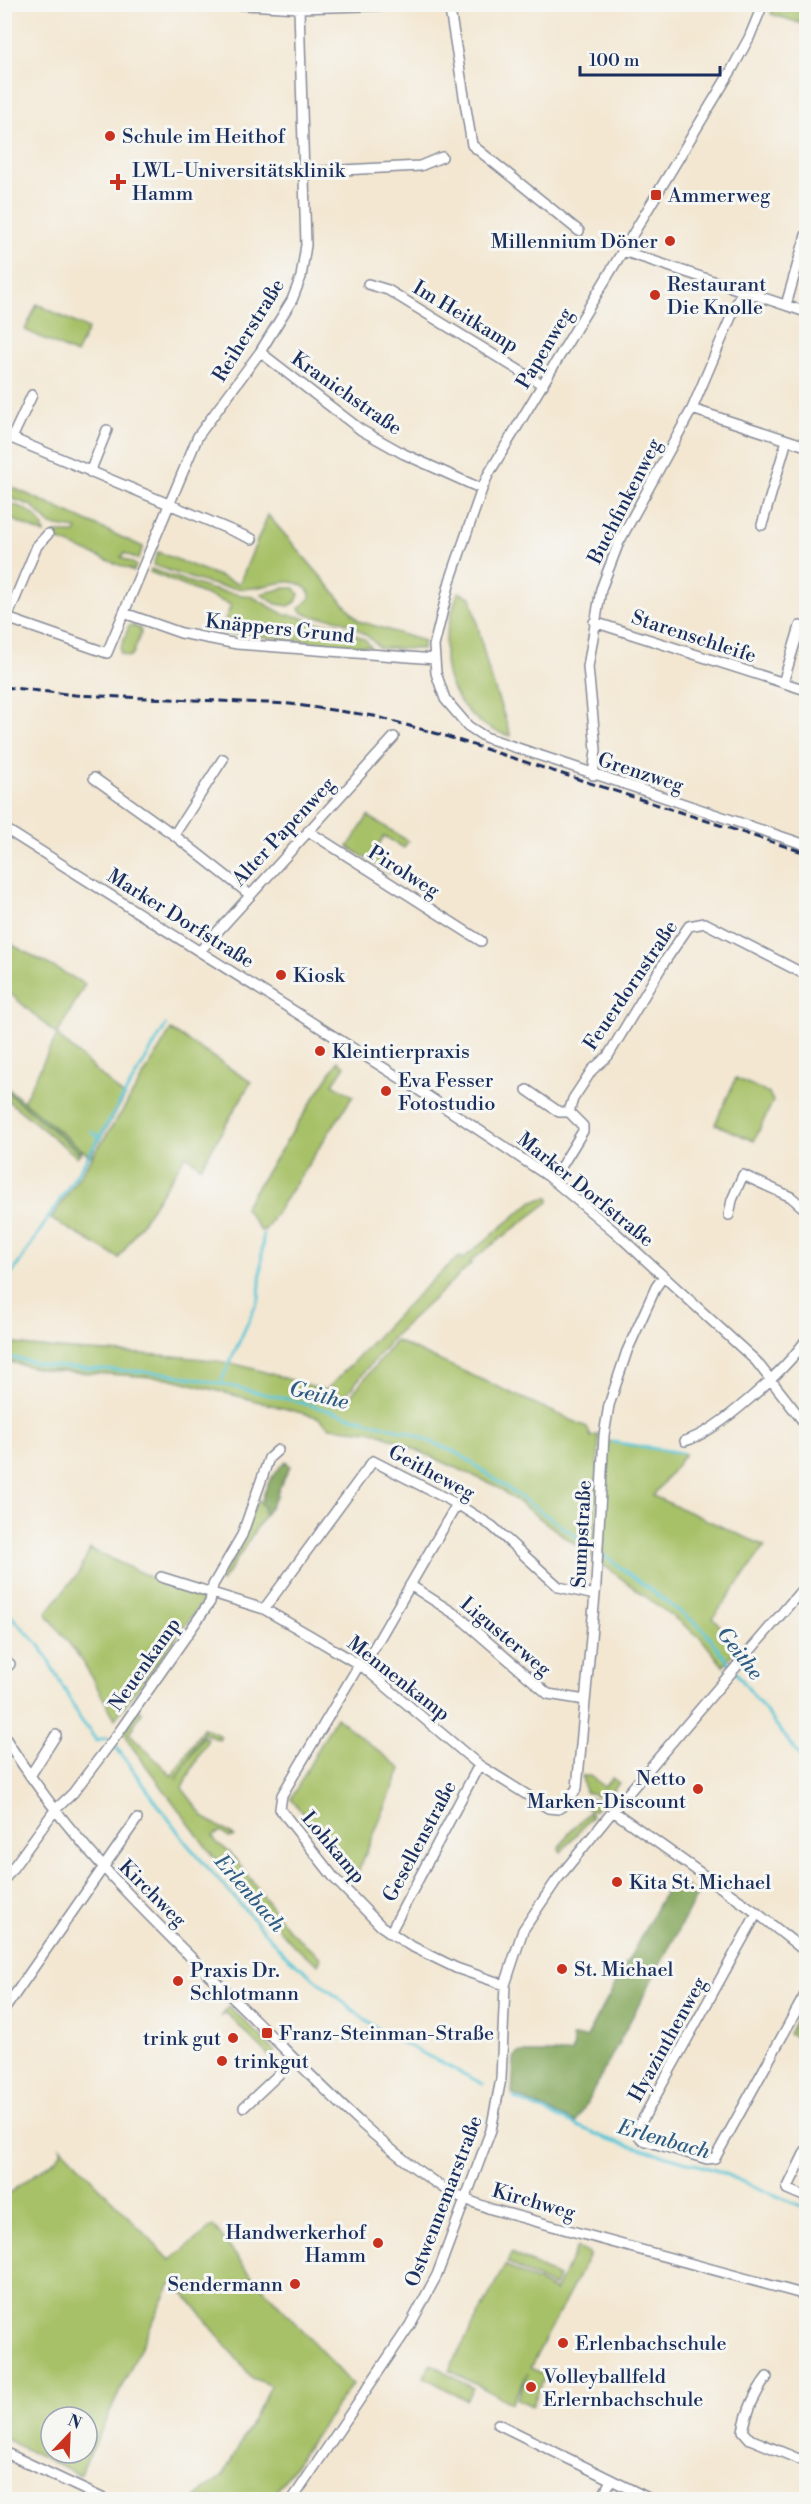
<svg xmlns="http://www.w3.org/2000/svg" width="811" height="2504" font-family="'Libre Bodoni',serif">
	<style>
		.green { fill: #a7c167; stroke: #617862; stroke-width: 1.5; fill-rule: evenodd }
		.forest { fill: #85a75c; stroke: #506b5d; stroke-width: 1.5 }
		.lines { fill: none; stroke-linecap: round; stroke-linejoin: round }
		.stream { stroke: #5cc6d7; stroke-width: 3 }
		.minor-casing { stroke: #878b98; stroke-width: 12 }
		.minor { stroke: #fff; stroke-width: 9 }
		.rail { stroke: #1b2f5e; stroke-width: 3; stroke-dasharray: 9 4.5; stroke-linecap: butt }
		.poi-dot { fill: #c8321e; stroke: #f6f6f2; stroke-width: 2 }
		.labels { text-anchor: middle; stroke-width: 6; stroke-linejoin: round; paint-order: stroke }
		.poi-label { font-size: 20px; fill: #1b2f5e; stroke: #f6f6f2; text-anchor: start }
		.street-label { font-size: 20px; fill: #1b2f5e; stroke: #f6f6f2 }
		.water-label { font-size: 21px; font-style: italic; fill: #2e5c82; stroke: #f6f6f2 }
	</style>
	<rect width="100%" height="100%" fill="#f6f6f2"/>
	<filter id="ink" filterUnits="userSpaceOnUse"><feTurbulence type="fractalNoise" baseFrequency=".0167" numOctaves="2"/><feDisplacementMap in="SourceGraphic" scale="12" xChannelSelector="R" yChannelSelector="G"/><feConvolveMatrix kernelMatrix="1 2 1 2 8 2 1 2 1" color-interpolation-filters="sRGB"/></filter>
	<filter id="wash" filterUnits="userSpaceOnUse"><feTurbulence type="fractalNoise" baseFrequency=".008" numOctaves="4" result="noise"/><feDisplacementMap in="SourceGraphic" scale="24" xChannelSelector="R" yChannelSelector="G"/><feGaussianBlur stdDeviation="1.35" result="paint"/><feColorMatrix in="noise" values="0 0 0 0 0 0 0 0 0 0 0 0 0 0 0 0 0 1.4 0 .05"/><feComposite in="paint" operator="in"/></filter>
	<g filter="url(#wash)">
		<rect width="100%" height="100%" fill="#f3e7d2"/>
		<path class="green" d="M 773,5 L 806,5 L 806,25 L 771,14 Z
			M 37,304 L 88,329 L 76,354 L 25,330 Z
			M 5,484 L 143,547 L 138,560 L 125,553 L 121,557 L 136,565 L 134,571 L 50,537 L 57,533 L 75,533 L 77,529 L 51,525 L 32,506 L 5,496 Z
			M 4,502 C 21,506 43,514 44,534 L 5,516 Z
			M 268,515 L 359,621 L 424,641 L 422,649 L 379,648 C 371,636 344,619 330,618 C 318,617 307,618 299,609 L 310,598 L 310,593 C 295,573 274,586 253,588 C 221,592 184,575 153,565 L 158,552 L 239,584 Z
			M 151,569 L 210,589 L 253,597 L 283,614 L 301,617 L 312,623 L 336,624 L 366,640 L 371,647 L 220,633 L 231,605 L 150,572 Z
			M 284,588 L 295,588 L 299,594 L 296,602 L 289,606 L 276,604 L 261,594 Z
			M 458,592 L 471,597 L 488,669 L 511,736 C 475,728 445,694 445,656 C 444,633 452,613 458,592 Z
			M 132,625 L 140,629 L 141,633 L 133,654 L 128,657 L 121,654 L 120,650 L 129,626 Z
			M 368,816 L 408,841 L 404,848 L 384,836 L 378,846 L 381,859 L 392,868 L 389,873 L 348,847 Z
			M 5,941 L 85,984 L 57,1035 L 125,1097 L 90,1156 L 23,1102 L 57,1035 L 5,989 Z
			M 171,1030 L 251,1082 L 201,1167 L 186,1155 L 119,1258 L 51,1219 L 121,1113 Z
			M 338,1061 L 345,1066 L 333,1084 L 353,1096 L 265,1230 L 261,1231 L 244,1207 Z
			M 736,1078 L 769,1093 L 773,1101 L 754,1141 L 715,1124 Z
			M 4,1090 L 80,1153 L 77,1157 L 5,1098 Z
			M 549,1197 L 549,1202 L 476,1257 L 470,1262 L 472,1263 L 395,1335 L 343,1398 L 347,1400 L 396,1341 L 587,1427 L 591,1437 L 599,1434 L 595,1559 L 496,1486 L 377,1432 L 330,1427 L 317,1417 L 169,1378 L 46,1370 L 5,1361 L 4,1342 C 78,1355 155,1350 229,1363 C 261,1369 294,1382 326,1390 C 371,1345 410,1297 460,1256 L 462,1259 L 466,1256 L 533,1201 Z
			M 607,1441 L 685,1454 L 653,1496 L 765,1546 L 713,1618 L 738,1646 L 723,1666 L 701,1638 L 602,1564 Z
			M 258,1500 L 264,1506 L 265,1515 L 222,1582 L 219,1581 Z
			M 90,1549 L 165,1584 L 202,1596 L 202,1603 L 115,1719 L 83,1662 L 46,1613 L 80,1571 Z
			M 138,1708 L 142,1712 L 129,1733 L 172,1776 L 203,1728 L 221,1736 L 219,1740 L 203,1733 L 176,1780 L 203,1736 L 208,1739 L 182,1788 L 205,1818 L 234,1836 L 229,1838 L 220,1832 L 213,1836 L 217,1843 L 230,1852 L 288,1929 L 321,1958 L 318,1964 L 297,1949 L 218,1863 L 130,1744 L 124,1731 Z
			M 336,1717 L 401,1769 L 356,1877 L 291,1799 Z
			M 582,1776 L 590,1776 L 604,1787 L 612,1778 L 619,1783 L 607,1796 L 601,1798 L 585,1792 Z
			M 587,1798 L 598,1801 L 599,1804 L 594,1810 L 589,1810 L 580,1802 Z
			M 589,1812 L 592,1816 L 561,1852 L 559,1849 L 568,1834 Z
			M 229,2006 L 263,2039 L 262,2041 L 274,2050 L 275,2062 L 226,2013 L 221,2017 Z
			M 803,2007 L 806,2010 L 806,2043 L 789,2034 Z
			M 61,2147 L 170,2260 L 213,2226 L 251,2275 L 352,2384 L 271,2499 L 194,2499 L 224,2474 L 271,2386 L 252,2378 L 175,2282 L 170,2286 L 80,2475 L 5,2439 L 5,2196 L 55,2160 L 61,2153 ZM 51,2417 L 87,2417 L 87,2453 L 51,2453 Z
			M 577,2248 L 590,2254 L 530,2368 L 546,2375 L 532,2406 L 517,2399 L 528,2373 L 511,2403 L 449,2370 L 505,2265 L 555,2291 Z
			M 512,2253 L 558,2277 L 553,2287 L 507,2262 Z
			M 431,2364 L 473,2388 L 466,2400 L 424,2377 Z"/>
		<path class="forest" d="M 5,1086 L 83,1151 L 80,1153 L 5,1090 Z
			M 286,1461 L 290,1466 L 277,1493 L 278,1495 L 265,1515 L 263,1512 L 265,1508 L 261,1504 C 266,1484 272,1475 286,1461 Z
			M 674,1875 L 697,1895 L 576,2123 L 512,2094 L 514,2058 L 518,2053 L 570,2053 L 574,2047 L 572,2037 L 587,2037 Z"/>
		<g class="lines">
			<path class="stream" d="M 92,1132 L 100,1138
				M 4,1286 L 84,1163 L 166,1025
				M 4,1356 L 50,1366 L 164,1373 L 203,1380 L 291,1400 L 410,1433 L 459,1454 L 594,1549
				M 220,1384 L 259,1298 L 263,1235
				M 613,1442 L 682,1453
				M 605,1556 L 703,1629 L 806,1764
				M 4,1609 L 41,1647 L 81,1720 L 97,1741 L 107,1738
				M 116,1747 L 187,1844 L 284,1954 L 379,2031 L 483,2084
				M 514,2098 L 608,2139 L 715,2170 L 806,2208"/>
		</g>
	</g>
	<g filter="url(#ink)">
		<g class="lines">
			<defs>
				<path id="minor" d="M 227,4 L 299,8 L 426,4
					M 449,4 L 472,145 L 579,231
					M 763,4 L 749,38 L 731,71 L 488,475 L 482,489 L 450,581 L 434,646 L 436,673 L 445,699 L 468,726 L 485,737 L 806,845
					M 304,172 L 420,166 L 442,157
					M 623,251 L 806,312
					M 368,284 L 388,290 L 543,385
					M 786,305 L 806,235
					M 260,352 L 361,430 L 404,454 L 482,489
					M 692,409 L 806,446
					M 4,435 L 252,539
					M 12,438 L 32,395
					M 90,472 L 107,430
					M 762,525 L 787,440
					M 124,613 L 181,633 L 237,644 L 435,659
					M 4,617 L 107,653 L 198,436 L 260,352 L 292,300 L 301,277 L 306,245 L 299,8
					M 7,618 L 37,546 L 48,534
					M 594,622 L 806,690
					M 783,683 L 800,626
					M 593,775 L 596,750 L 588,667 L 601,589 L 619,542 L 692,409 L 742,291
					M 94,778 L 174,835 L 249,894
					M 4,828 L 411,1085 L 548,1176 L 615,1232 L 756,1361 L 806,1425
					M 308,831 L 481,941
					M 174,835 L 223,759
					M 200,951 L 394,737
					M 527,1090 L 559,1112 L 569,1112
					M 553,1180 L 583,1131 L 583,1126 L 569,1112 L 573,1099 L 592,1070 L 608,1056 L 665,961 L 689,926 L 705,923 L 806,975
					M 729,1215 L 732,1200 L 743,1175 L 791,1197 L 806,1210
					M 685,1441 C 718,1432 786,1369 806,1340
					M 161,1577 L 264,1609 L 311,1636 L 363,1667 L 479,1765 L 548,1808 L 558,1809 L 566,1804 L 577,1788 L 596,1584 L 604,1435 L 609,1405 L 627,1351 L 656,1287 L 663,1277
					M 410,1585 L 458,1616 L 548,1694 L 585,1700
					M 264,1609 L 373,1461 L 457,1504 L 492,1526 L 559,1587 L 595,1595
					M 359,1665 L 282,1795 L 280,1809 L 335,1879 L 381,1926 L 409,1945 L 456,1968 L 505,1985
					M 363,1667 L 457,1504
					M 4,1670 L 10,1664
					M 4,1736 C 67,1839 154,1922 240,2005 C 305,2068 368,2139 445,2189 C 459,2198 476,2203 491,2209 L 806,2295
					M 30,1776 L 56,1735
					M 613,1811 L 757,1913 L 806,1952
					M 4,1880 L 55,1810 L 73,1793 L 119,1732 L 210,1602 L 213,1585 L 242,1535 L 269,1458 L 278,1450
					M 757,1913 L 639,2126 L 639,2136 L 643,2140 L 707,2159 L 715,2158 L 806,1993
					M 390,1933 L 479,1765
					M 4,2010 L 137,1819
					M 244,2107 L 294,2060
					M 806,2150 L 787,2189 L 806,2197
					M 767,2377 C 754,2394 747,2411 743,2431 L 750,2439 L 806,2462
					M 498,2424 L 652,2500
					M 4,2452 L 106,2500
					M 292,2500 L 410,2325 L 437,2275 L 491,2130 L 501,2079 L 505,1985 L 523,1930 L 556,1881 L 613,1811 L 806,1585
					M 601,2500 L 611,2480"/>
			</defs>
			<use href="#minor" class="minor-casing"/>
			<use href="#minor" class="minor"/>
			<path class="rail" d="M 4,687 L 75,695 L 290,704 L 374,716 L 442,735 L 806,853"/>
		</g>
	</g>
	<g class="poi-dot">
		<circle cx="110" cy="136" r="6"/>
		<path d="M115 173h6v6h6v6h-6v6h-6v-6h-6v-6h6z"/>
		<rect x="650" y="189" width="12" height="12" rx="3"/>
		<circle cx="670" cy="241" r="6"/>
		<circle cx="655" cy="295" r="6"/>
		<circle cx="281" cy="975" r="6"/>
		<circle cx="320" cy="1051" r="6"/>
		<circle cx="386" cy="1091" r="6"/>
		<circle cx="698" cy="1789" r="6"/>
		<circle cx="617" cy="1882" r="6"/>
		<circle cx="562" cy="1969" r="6"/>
		<circle cx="178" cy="1981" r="6"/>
		<rect x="261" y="2027" width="12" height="12" rx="3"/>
		<circle cx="233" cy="2038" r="6"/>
		<circle cx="222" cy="2061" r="6"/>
		<circle cx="378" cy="2243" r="6"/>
		<circle cx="295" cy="2284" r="6"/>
		<circle cx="563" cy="2343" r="6"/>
		<circle cx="531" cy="2387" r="6"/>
	</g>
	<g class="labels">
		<g class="poi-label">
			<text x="122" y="143">Schule im Heithof</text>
			<text x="132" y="177">LWL-Universitätsklinik<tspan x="132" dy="23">Hamm</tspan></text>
			<text x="668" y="202">Ammerweg</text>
			<text x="658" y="248" text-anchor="end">Millennium Döner</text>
			<text x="667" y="291">Restaurant<tspan x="667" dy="23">Die Knolle</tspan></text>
			<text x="293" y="982">Kiosk</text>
			<text x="332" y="1058">Kleintierpraxis</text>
			<text x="398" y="1087">Eva Fesser<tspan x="398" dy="23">Fotostudio</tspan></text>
			<text x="686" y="1785" text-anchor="end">Netto<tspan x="686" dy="23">Marken-Discount</tspan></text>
			<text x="629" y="1889">Kita St. Michael</text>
			<text x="574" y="1976">St. Michael</text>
			<text x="190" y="1977">Praxis Dr.<tspan x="190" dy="23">Schlotmann</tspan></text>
			<text x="279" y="2040">Franz-Steinman-Straße</text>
			<text x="221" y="2045" text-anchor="end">trink gut</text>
			<text x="234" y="2068">trinkgut</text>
			<text x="366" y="2239" text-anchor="end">Handwerkerhof<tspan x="366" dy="23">Hamm</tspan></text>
			<text x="283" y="2291" text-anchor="end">Sendermann</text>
			<text x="575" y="2350">Erlenbachschule</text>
			<text x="543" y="2383">Volleyballfeld<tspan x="543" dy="23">Erlernbachschule</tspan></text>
		</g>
		<g class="street-label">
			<text transform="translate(466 316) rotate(31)" y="7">Im Heitkamp</text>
			<text transform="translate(248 330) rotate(-58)" y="7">Reiherstraße</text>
			<text transform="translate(544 348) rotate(-59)" y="7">Papenweg</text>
			<text transform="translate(347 393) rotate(35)" y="7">Kranichstraße</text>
			<text transform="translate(624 501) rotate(-63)" y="7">Buchfinkenweg</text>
			<text transform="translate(280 628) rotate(6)" y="7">Knäppers Grund</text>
			<text transform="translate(694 636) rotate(18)" y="7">Starenschleife</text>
			<text transform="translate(641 772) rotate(18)" y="7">Grenzweg</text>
			<text transform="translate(283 831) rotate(-47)" y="7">Alter Papenweg</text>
			<text transform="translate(404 871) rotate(32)" y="7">Pirolweg</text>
			<text transform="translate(181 918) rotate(32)" y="7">Marker Dorfstraße</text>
			<text transform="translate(630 985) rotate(-56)" y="7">Feuerdornstraße</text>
			<text transform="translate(586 1189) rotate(39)" y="7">Marker Dorfstraße</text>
			<text transform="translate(432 1472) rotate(28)" y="7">Geitheweg</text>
			<text transform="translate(581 1534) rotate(-87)" y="7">Sumpstraße</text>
			<text transform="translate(506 1636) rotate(40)" y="7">Ligusterweg</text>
			<text transform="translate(144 1664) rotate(-55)" y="7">Neuenkamp</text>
			<text transform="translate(399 1678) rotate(38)" y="7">Mennenkamp</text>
			<text transform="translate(419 1841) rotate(-62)" y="7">Gesellenstraße</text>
			<text transform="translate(334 1847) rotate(50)" y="7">Lohkamp</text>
			<text transform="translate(153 1893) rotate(45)" y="7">Kirchweg</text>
			<text transform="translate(667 2039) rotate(-61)" y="7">Hyazinthenweg</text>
			<text transform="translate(443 2201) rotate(-69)" y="7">Ostwennemarstraße</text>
			<text transform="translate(534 2201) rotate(16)" y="7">Kirchweg</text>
		</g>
		<g class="water-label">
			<text transform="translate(319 1395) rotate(14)" y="7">Geithe</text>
			<text transform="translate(740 1653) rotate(52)" y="7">Geithe</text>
			<text transform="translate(250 1893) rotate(49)" y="7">Erlenbach</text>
			<text transform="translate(664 2139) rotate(16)" y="7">Erlenbach</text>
		</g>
	</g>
	<rect width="811" height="2504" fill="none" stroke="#f6f6f2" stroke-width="24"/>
	<g transform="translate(69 2435) rotate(23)"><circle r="28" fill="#f6f6f2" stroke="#9ea6b7" stroke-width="1.5"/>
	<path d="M0-4.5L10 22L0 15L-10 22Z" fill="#c8321e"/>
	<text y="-9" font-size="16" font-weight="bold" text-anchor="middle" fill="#1b2f5e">N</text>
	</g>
	<path d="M580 66v9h140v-9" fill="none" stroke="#1b2f5e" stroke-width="3"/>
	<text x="589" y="66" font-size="18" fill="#1b2f5e" stroke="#f6f6f2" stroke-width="4.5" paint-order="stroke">100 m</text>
</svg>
